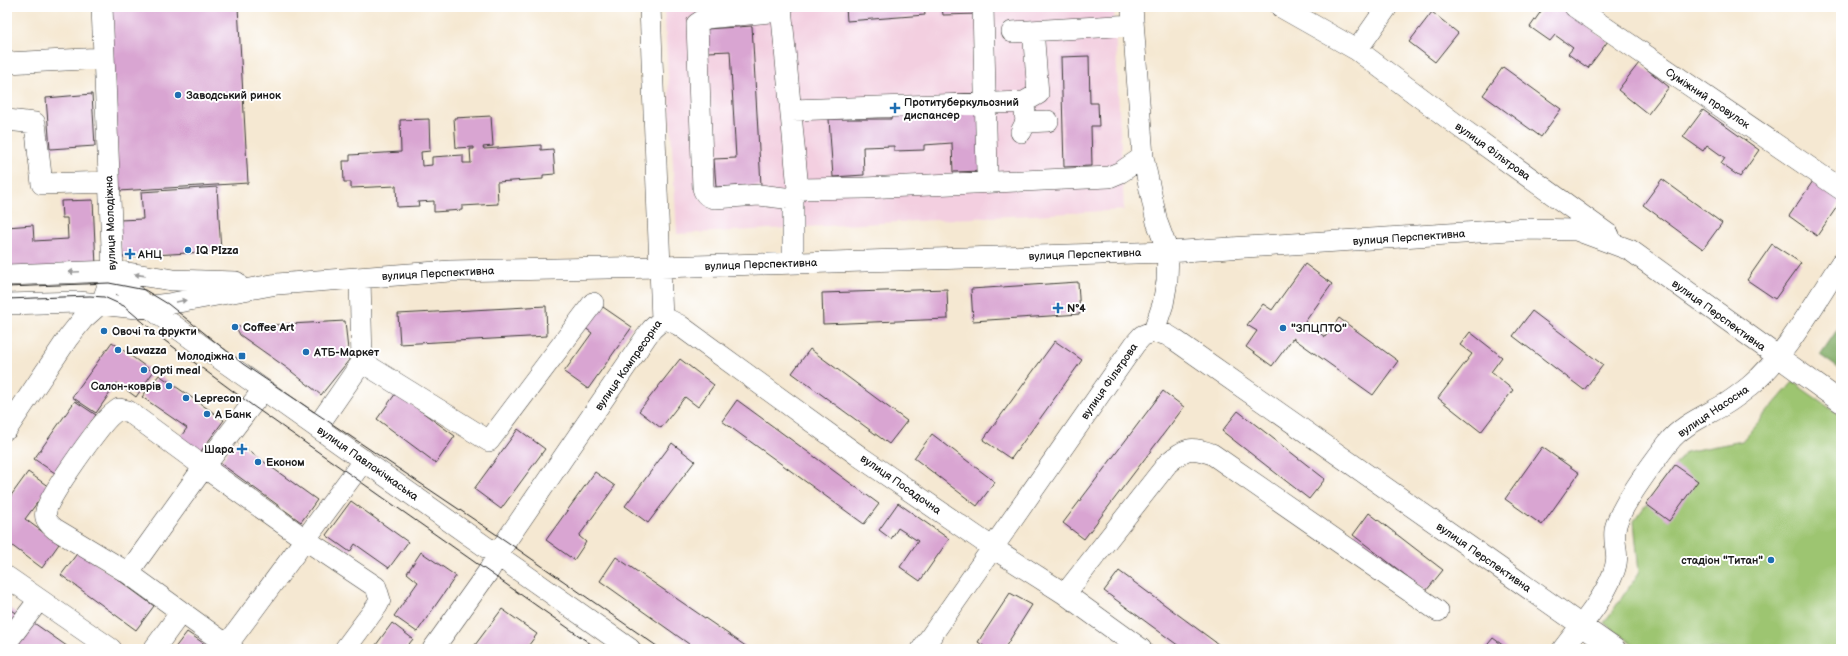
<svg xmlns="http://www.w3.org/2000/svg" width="1848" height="656" font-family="'Balsamiq Sans',sans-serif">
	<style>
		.built { fill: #f3cfe0 }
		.green { fill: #9dc571; stroke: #5c7046 }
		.forest { fill: #7eaa63; stroke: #4d6340 }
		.building { fill: #d9a5d2 }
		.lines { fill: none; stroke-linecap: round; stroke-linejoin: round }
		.minor-casing { stroke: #3d3b37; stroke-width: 22 }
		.minor { stroke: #fff; stroke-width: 21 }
		.tram { stroke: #1c1c1c; stroke-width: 1 }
		.oneway { fill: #999 }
		.poi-dot { fill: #1f6fb2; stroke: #fff; stroke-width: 1.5 }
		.labels { text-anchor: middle; stroke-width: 4; stroke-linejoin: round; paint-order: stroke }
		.poi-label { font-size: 11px; font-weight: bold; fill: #1c1c1c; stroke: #fff; text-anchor: start }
		.street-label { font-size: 11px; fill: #1c1c1c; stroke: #fff }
	</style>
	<rect width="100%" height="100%" fill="#fff"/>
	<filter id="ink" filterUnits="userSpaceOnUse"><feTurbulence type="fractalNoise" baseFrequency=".025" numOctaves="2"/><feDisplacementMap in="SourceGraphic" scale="8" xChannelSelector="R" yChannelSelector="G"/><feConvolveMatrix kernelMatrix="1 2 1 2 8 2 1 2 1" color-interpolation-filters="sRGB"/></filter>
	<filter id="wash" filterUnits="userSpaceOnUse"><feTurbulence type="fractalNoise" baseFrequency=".012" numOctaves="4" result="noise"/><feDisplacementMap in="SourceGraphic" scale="16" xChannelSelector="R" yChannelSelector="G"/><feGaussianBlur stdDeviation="0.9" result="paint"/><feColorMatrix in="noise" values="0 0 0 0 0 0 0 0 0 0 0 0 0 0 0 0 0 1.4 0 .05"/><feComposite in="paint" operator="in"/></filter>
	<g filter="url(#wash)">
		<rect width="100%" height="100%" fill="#f5e8d2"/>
		<path class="built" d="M 664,7 L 1114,7 L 1124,210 L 677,234 Z"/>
		<path class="green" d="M 1793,382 L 1841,416 L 1841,649 L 1640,649 L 1604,623 L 1639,573 L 1634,521 L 1685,452 L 1742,441 Z"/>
		<path class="forest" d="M 1841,324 L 1841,370 L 1820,355 Z"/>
		<g id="blocks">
			<path class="building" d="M 108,7 L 238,7 L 248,183 L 119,191 Z
				M 846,7 L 924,7 L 925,15 L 847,21 Z
				M 942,7 L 979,7 L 979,14 L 943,15 Z
				M 1544,7 L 1561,7 L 1608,41 L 1588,68 L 1568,54 L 1573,48 L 1555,35 L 1550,41 L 1530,27 Z
				M 1432,12 L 1458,33 L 1435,62 L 1409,42 Z
				M 752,26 L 761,185 L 716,187 L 714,159 L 736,158 L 730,51 L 708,52 L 706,29 Z
				M 1089,56 L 1090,103 L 1098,103 L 1099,126 L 1091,126 L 1092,166 L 1064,167 L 1061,57 Z
				M 1639,63 L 1669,87 L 1648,114 L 1618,90 Z
				M 1503,67 L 1561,109 L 1541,137 L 1483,95 Z
				M 92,94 L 95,146 L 50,149 L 46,98 Z
				M 1703,110 L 1759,150 L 1740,177 L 1721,164 L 1725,158 L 1707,145 L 1703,151 L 1683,137 Z
				M 981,113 L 983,171 L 953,172 L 952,143 L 924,145 L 924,150 L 894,151 L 894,146 L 863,147 L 864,175 L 833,177 L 829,119 L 891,119 L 891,116 L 921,115 L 921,118 L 961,116 L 961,114 Z
				M 491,116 L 493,146 L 483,147 L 484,149 L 541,145 L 541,150 L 553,149 L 555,174 L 543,175 L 543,179 L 497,182 L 498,204 L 462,206 L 462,210 L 434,212 L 434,201 L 418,202 L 419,206 L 397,207 L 396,186 L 351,188 L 351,182 L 344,182 L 343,161 L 350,161 L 350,155 L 401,152 L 400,120 L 429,119 L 430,151 L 421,152 L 422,166 L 432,165 L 432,157 L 463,155 L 463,163 L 471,163 L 470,149 L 474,149 L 474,147 L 456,148 L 454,118 Z
				M 1662,179 L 1722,223 L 1703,249 L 1643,205 Z
				M 1813,181 L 1841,201 L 1817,236 L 1789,216 Z
				M 217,187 L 221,251 L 121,257 L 119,220 L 143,219 L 141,192 Z
				M 93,200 L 96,266 L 7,271 L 7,227 L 33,225 L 34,241 L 68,239 L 67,218 L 62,218 L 61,201 Z
				M 1772,244 L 1801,263 L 1775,299 L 1747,280 Z
				M 1305,264 L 1332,284 L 1305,322 L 1325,337 L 1339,318 L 1398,361 L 1373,395 L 1293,338 L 1272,366 L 1246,347 L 1257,331 L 1247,325 L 1263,304 L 1272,310 Z
				M 1078,282 L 1080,314 L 973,321 L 971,289 Z
				M 947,289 L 948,319 L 823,324 L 822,293 Z
				M 600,305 L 632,327 L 588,389 L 564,372 L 592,333 L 584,327 Z
				M 546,306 L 547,336 L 400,344 L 398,314 Z
				M 1532,311 L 1603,365 L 1584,390 L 1513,336 Z
				M 345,321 L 349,360 L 321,395 L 287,368 L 240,335 L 236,327 Z
				M 1470,332 L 1502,357 L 1491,372 L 1513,390 L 1481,432 L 1438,398 L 1472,354 L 1460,345 Z
				M 1055,341 L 1082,360 L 1011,459 L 983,440 Z
				M 112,342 L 153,372 L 136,397 L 117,383 L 96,413 L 72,397 Z
				M 810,349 L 907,421 L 889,444 L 792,373 Z
				M 680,359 L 714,385 L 698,407 L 685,397 L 661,428 L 639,411 Z
				M 159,375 L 224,420 L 196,458 L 176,443 L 187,428 L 142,397 Z
				M 1163,391 L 1184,407 L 1084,539 L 1063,523 Z
				M 396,393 L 455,436 L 436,463 L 377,419 Z
				M 737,400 L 879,504 L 864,524 L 722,421 Z
				M 75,401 L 96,415 L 55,473 L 34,459 Z
				M 1238,411 L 1325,479 L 1309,499 L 1222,431 Z
				M 518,429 L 545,449 L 501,509 L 474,489 Z
				M 932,434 L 995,482 L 977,506 L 914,458 Z
				M 235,441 L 317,500 L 301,522 L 220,463 Z
				M 672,443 L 695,461 L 648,523 L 625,506 Z
				M 1542,447 L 1579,473 L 1542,525 L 1505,499 Z
				M 1675,465 L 1698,481 L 1669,521 L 1646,504 Z
				M 28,472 L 49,487 L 25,519 L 59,544 L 42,568 L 7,542 L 7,501 Z
				M 595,472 L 615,486 L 579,536 L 586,542 L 574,560 L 546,540 Z
				M 351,501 L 408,542 L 389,568 L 355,544 L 350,552 L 326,535 Z
				M 898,503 L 949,539 L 920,581 L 900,567 L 918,541 L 898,528 L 891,539 L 879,530 Z
				M 1369,513 L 1443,570 L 1426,591 L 1353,535 Z
				M 79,551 L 154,606 L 136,630 L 61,575 Z
				M 421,552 L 456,576 L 417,632 L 394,616 L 418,582 L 407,573 Z
				M 616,557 L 750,649 L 696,649 L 600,581 Z
				M 1119,571 L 1222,647 L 1220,649 L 1183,649 L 1104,591 Z
				M 1010,593 L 1032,605 L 1004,649 L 988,649 L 978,642 Z
				M 7,607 L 21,616 L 7,636 Z
				M 502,609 L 537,634 L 526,649 L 472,649 Z
				M 34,623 L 71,649 L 15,649 Z
				M 392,623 L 413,639 L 405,649 L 373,649 Z
				M 187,632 L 212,649 L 174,649 Z
				M 1493,638 L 1508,649 L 1484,649 Z
				M 552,645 L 557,649 L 549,649 Z"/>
		</g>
	</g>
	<g filter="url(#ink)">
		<use href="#blocks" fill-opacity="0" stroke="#3d3b37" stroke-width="1"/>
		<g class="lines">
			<defs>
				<path id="minor" d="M 781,7 L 798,189
					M 983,7 L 987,171
					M 1281,7 L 1357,50 L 1461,128 L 1609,235
					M 1575,7 L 1841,189
					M 782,11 L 706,18 L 697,24 L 703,188 C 705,195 708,197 715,198 L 759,195 L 793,199
					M 1012,32 L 1133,25
					M 1357,50 L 1387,7
					M 7,63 L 104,58
					M 792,110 L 1024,102 L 1038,94 L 1034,42
					M 7,120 L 35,123 L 42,184 L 109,182
					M 1026,122 L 1048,121
					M 1021,132 L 1026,122 L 1024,102
					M 793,263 L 793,199 L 798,189 L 864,188 L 1109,177 L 1121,172 L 1143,157
					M 113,271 L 121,284 L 139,300 L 199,344 L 630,649
					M 7,275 L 113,271 L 173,280 L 236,282
					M 7,304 L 79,302 L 137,308 L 168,304 L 277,284 L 450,271 L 661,267 L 1168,252 L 1526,229 L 1576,230 L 1630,250 L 1841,402
					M 662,320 L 669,320 L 679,325 L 859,456 L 993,548 L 1065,594 L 1141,649
					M 1154,331 L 1167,335 L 1175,340 L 1615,649
					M 362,362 L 489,441 L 593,303
					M 317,427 L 362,362 L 360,278
					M 7,429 L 68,338 L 83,319 L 101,303 L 104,297 L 113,271 L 102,7
					M 128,573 L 55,529 C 49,524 44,519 46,511 C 47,498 98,428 109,417 C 112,414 115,412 119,409 L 128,411 L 204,467 L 263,390
					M 7,577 L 111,649
					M 1065,594 L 1168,463 C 1186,448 1190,446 1212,454 L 1438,611
					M 7,642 L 39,600
					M 227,645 L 128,573 L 204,467 L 306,540 L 376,587 L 380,600 L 377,606 L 345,649
					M 154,649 L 181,612
					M 233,649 L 227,645 L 364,460
					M 433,649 L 488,572 L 506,541 L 646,337 L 652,329 L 662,320 L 650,7
					M 922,649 L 1135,344 L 1142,336 L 1154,331 L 1163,304 L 1167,281 L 1168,252 L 1157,222 L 1143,157 L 1132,7
					M 1563,649 C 1581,625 1602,602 1613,574 C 1621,554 1613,548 1615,530 C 1617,510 1655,460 1668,443 C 1681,426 1702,417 1720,407 C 1730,402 1740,394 1750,386 C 1785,357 1815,302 1841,263"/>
			</defs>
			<use href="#minor" class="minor-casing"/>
			<use href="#minor" class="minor"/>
			<path class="tram" d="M 7,287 L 109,283 L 145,290 L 168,304 L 243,364 L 506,541 L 661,649
				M 7,299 L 90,296 L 104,297 L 124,306 L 164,340 L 253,406 L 598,649"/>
		</g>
		<defs><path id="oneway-solid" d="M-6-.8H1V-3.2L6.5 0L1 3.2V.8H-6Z"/></defs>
		<g class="oneway">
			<use href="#oneway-solid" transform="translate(74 272) rotate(178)"/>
			<use href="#oneway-solid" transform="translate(140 275) rotate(-172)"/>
			<use href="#oneway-solid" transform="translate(181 301) rotate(-12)"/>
		</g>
	</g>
	<g class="poi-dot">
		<circle cx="178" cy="95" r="4"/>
		<path d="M893 102h4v4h4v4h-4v4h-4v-4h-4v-4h4z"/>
		<circle cx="188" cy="250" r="4"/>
		<path d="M128 248h4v4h4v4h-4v4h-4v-4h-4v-4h4z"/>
		<path d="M1056 302h4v4h4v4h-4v4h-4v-4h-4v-4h4z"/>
		<circle cx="235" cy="327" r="4"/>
		<circle cx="1283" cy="328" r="4"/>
		<circle cx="104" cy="331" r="4"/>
		<circle cx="118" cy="350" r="4"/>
		<circle cx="306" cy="352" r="4"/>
		<rect x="238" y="352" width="8" height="8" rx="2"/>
		<circle cx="144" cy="370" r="4"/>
		<circle cx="169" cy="386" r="4"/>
		<circle cx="186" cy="398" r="4"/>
		<circle cx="207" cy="414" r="4"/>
		<path d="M240 443h4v4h4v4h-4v4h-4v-4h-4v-4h4z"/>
		<circle cx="258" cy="462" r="4"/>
		<circle cx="1771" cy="560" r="4"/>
	</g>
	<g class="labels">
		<g class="poi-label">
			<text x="186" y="99">Заводський ринок</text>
			<text x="904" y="106">Протитуберкульозний<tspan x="904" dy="13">диспансер</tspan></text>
			<text x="196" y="254">IQ PIzza</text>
			<text x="138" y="258">АНЦ</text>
			<text x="1067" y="312">N°4</text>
			<text x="243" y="331">Coffee Art</text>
			<text x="1291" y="332">"ЗПЦПТО"</text>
			<text x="112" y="335">Овочі та фрукти</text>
			<text x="126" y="354">Lavazza</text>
			<text x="314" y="356">АТБ-Маркет</text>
			<text x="234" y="360" text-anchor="end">Молодіжна</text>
			<text x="152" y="374">Opti meal</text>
			<text x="161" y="390" text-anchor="end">Салон-коврів</text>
			<text x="194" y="402">Leprecon</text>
			<text x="215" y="418">А Банк</text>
			<text x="234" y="453" text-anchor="end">Шара</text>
			<text x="266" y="466">Економ</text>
			<text x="1763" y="564" text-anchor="end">стадіон "Титан"</text>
		</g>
		<g class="street-label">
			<text transform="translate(1708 98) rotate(34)" y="4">Суміжний провулок</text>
			<text transform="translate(1493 151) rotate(36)" y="4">вулиця Фільтрова</text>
			<text transform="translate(110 223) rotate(-92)" y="4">вулиця Молодіжна</text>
			<text transform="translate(1409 237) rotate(-4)" y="4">вулиця Перспективна</text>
			<text transform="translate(1085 254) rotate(-2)" y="4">вулиця Перспективна</text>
			<text transform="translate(761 264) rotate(-2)" y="4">вулиця Перспективна</text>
			<text transform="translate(438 273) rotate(-3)" y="4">вулиця Перспективна</text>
			<text transform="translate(1719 315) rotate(36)" y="4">вулиця Перспективна</text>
			<text transform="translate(628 365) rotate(-55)" y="4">вулиця Компресорна</text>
			<text transform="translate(1109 381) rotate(-55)" y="4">вулиця Фільтрова</text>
			<text transform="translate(1713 411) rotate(-34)" y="4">вулиця Насосна</text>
			<text transform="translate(368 463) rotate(35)" y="4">вулиця Павлокічкаська</text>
			<text transform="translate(901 484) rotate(35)" y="4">вулиця Посадочна</text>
			<text transform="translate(1484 557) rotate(35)" y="4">вулиця Перспективна</text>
		</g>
	</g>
	<rect width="1848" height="656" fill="none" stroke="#fff" stroke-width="24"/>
</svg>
